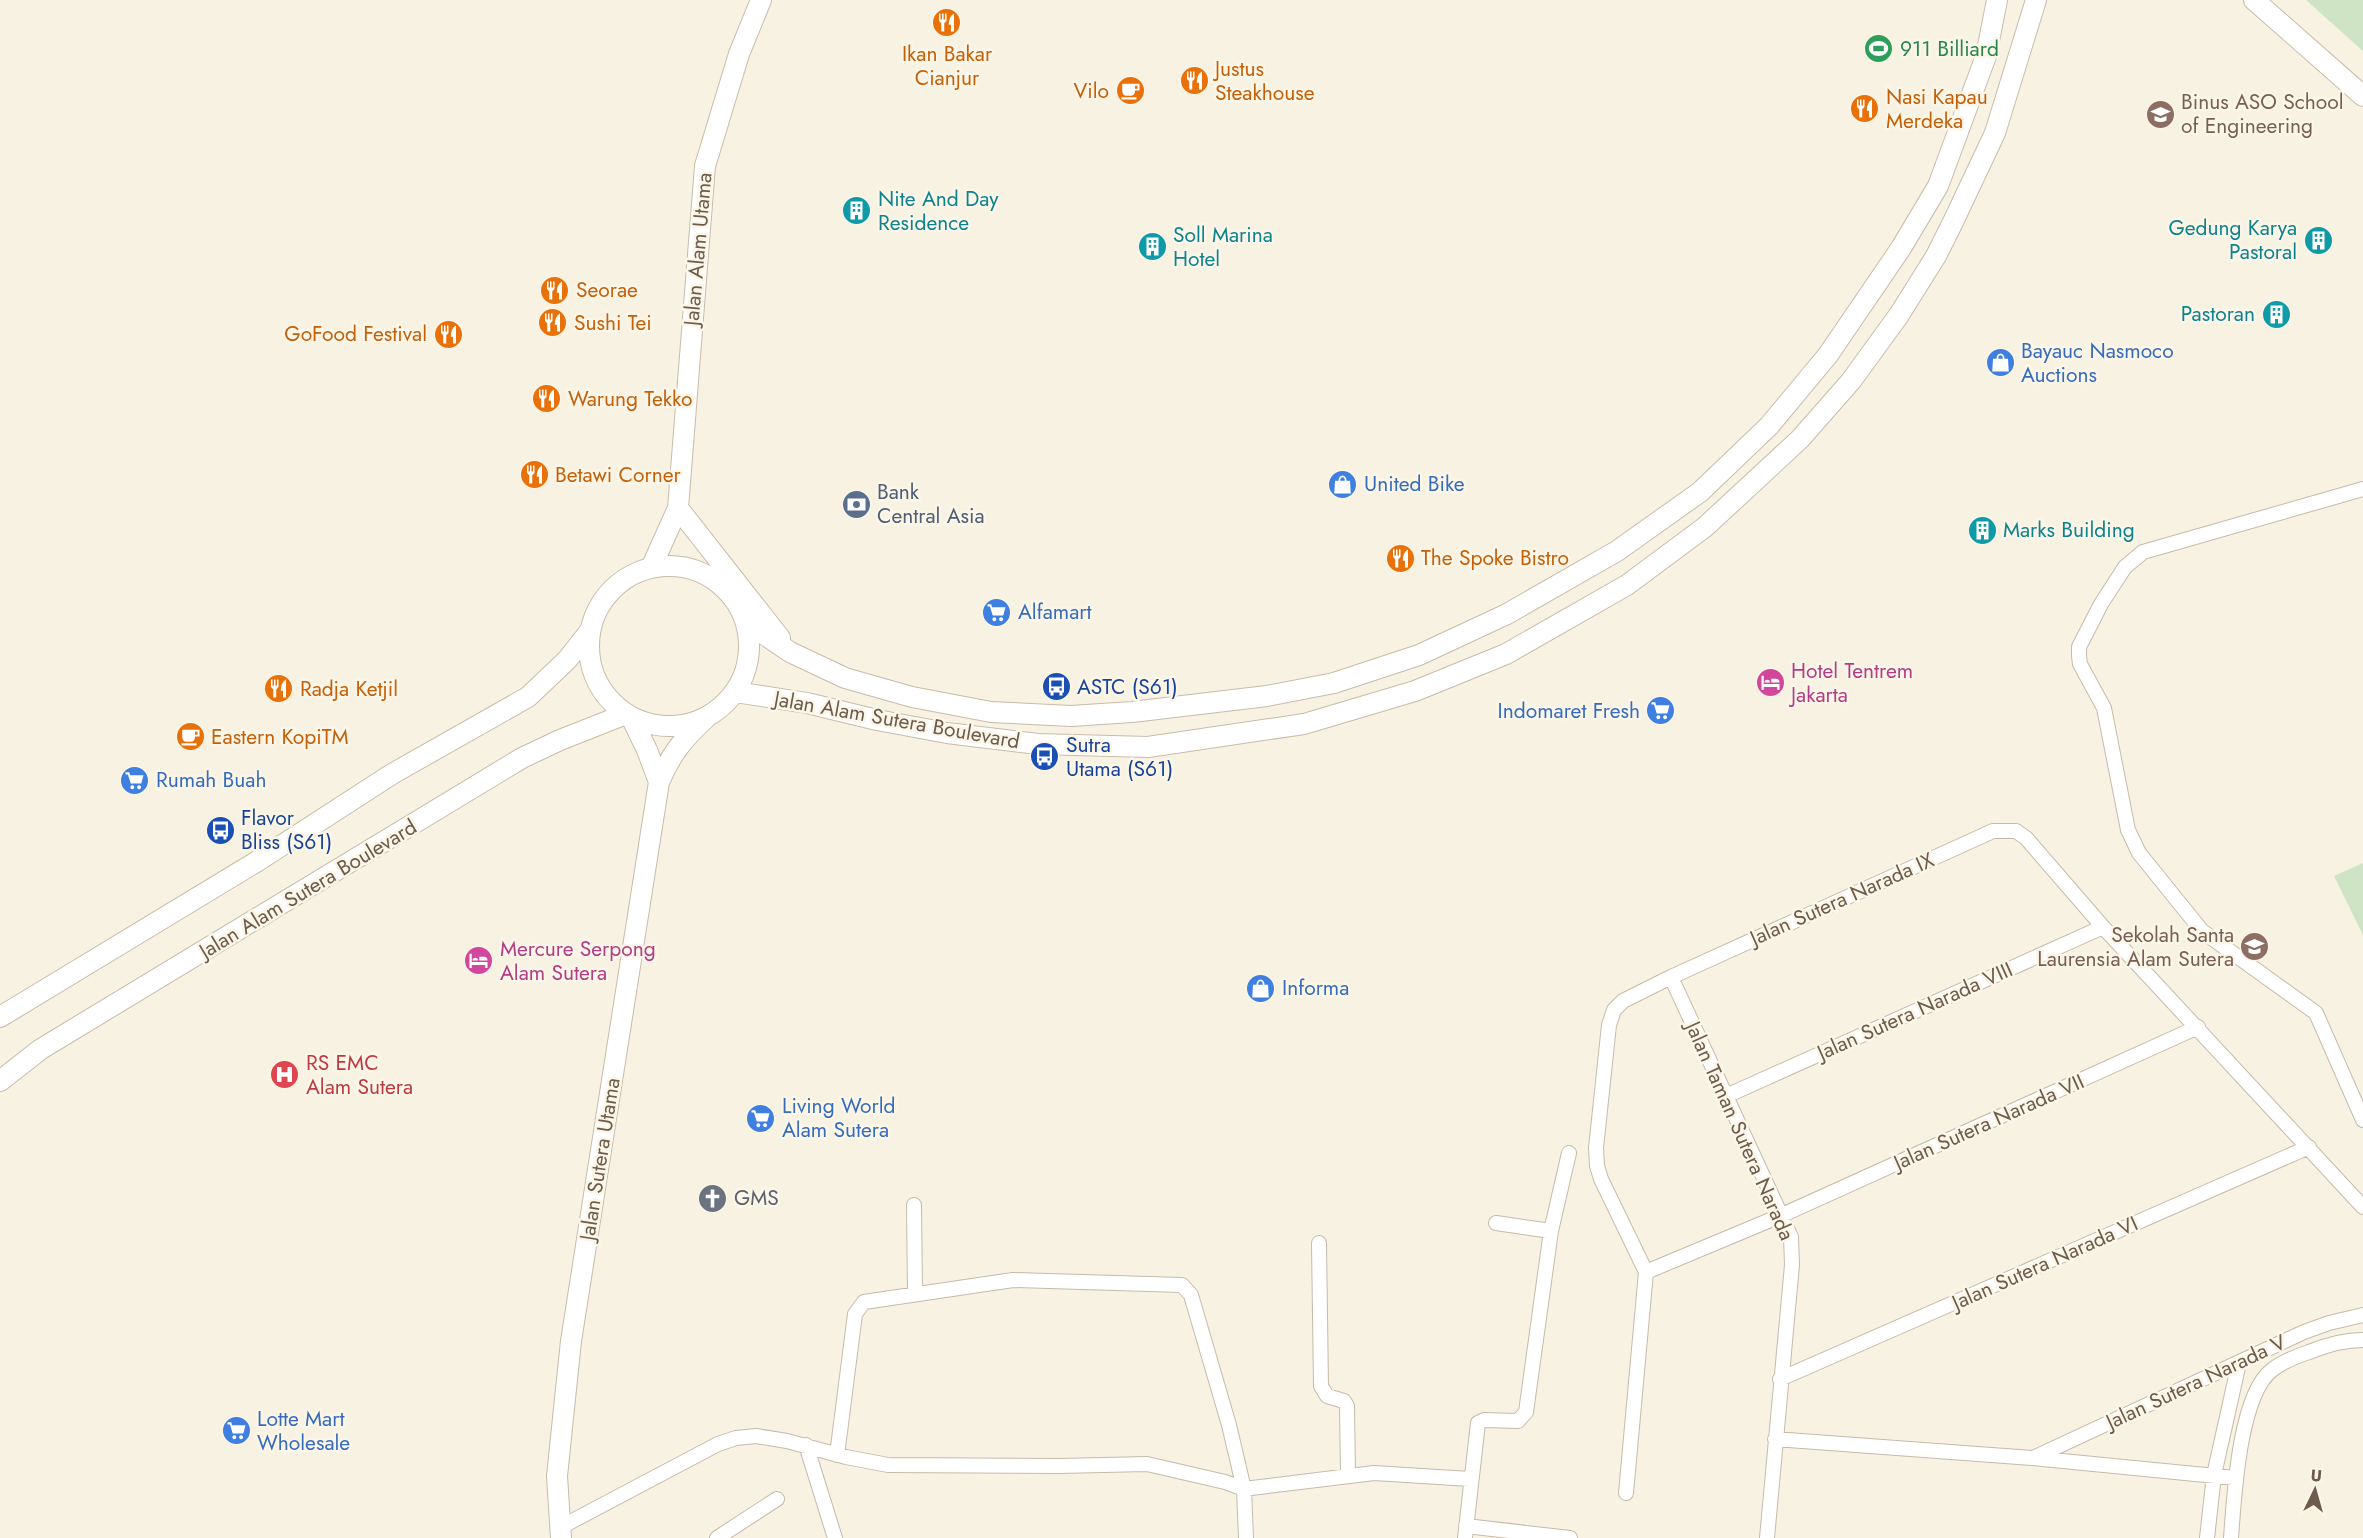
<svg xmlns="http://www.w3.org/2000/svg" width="2363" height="1538" font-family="Jost,sans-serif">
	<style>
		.green { fill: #cee4c4 }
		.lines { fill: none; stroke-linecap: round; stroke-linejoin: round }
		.street-casing { stroke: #c7baab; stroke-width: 16 }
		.secondary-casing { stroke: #cabbaa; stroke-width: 22 }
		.street { stroke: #fff; stroke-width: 14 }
		.secondary { stroke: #fff; stroke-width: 20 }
		.labels { text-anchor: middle; stroke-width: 5; stroke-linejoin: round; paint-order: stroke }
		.leisure-label { font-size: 21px; fill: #27864d; stroke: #fcf6e8; text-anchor: start }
		.food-label { font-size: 21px; fill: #c56008; stroke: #fcf6e8; text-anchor: start }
		.education-label { font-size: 21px; fill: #785e54; stroke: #fcf6e8; text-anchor: start }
		.culture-label { font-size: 21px; fill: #0d838f; stroke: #fcf6e8; text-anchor: start }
		.street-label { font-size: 21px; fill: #6d5b4c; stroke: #fcf6e8 }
		.shop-label { font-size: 21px; fill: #366cbe; stroke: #fcf6e8; text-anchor: start }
		.service-label { font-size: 21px; fill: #4e5e75; stroke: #fcf6e8; text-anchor: start }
		.hotel-label { font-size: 21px; fill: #b23c85; stroke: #fcf6e8; text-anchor: start }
		.transit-label { font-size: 21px; fill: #164399; stroke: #fcf6e8; text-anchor: start }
		.health-label { font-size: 21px; fill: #be3a42; stroke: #fcf6e8; text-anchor: start }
		.worship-label { font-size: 21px; fill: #5b616d; stroke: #fcf6e8; text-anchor: start }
	</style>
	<rect width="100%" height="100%" fill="#f8f2e3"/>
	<path class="green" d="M 2306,0 L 2363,0 L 2363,51 Z
		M 2363,863 L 2363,935 L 2334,876 Z"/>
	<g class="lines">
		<defs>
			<path id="street" d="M 2363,489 L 2143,552 L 2125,567 L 2101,604 L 2079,647 L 2079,656 L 2080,664 L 2104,708 L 2128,830 L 2139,853 L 2202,931 L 2316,1013 L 2363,1120
				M 1671,977 L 1791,1237 L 1792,1265 L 1767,1538
				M 1726,1096 L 2103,927
				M 914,1205 L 915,1293
				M 1496,1223 L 1551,1231
				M 1319,1243 L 1321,1386 L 1327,1396 L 1344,1401 L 1347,1406 L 1348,1476
				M 1646,1272 L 1780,1216 L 2198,1027
				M 1780,1379 L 2309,1147
				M 1775,1439 L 2032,1458 L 2236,1478
				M 806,1445 L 835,1538
				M 837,1455 L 855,1314 L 864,1302 L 1013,1280 L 1182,1285 L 1191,1295 L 1229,1425 L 1244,1489 L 1374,1473 L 1470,1479
				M 2033,1458 L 2304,1332 L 2329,1323 L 2363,1315
				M 1626,1493 L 1646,1272 L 1601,1179 L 1597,1166 L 1596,1148 L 1609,1025 L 1614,1010 L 1623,1001 L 1671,977 L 1993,831 L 2016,831 L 2026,838 L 2103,927 L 2363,1207
				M 1466,1526 L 1570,1538
				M 559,1528 L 718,1444 L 736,1438 L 756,1436 L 787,1441 L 846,1457 L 888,1465 L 1059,1466 L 1147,1464 L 1225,1482 L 1244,1489 L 1246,1538
				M 717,1538 L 777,1499
				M 1465,1538 L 1478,1423 L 1484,1420 L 1518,1421 L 1526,1412 L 1551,1231 L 1569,1153
				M 2207,1538 L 2214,1475 L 2239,1363
				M 2231,1538 C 2234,1498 2239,1395 2272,1370 C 2282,1362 2297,1356 2309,1352 C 2326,1345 2344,1340 2363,1340"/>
			<path id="secondary" d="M 2254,0 L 2363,96
				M 678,508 L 780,638
				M589 646a80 80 0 1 1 160 0a80 80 0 1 1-160 0Z
				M 651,568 L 678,508 L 705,166 L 739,54 L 761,0
				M 746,622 L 790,652 L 845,678 L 912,697 L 991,712 L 1071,716 L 1132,712 L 1267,696 L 1334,683 L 1419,655 L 1507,614 L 1617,551 L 1700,492 L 1769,426 L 1828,355 L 1901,248 L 1938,186 L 1986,56 L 1997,0
				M 735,692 L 807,703 L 877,720 L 947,733 L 1038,744 L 1148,747 L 1304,724 L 1415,691 L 1506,654 L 1627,585 L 1705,527 L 1800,439 L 1851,381 L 1899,315 L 1936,256 L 1953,222 L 1995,133 L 2036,0
				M 631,717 L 647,750 L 659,782
				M 0,1017 L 256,862 L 392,774 L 528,697 L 567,660 L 589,632
				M 0,1081 L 41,1049 L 522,758 L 560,740 L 626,714
				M 561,1538 L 557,1476 L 571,1341 L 659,782 C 671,754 683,739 706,718"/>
		</defs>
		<use href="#street" class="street-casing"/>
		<use href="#secondary" class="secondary-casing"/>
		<use href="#street" class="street"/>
		<use href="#secondary" class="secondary"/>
	</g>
	<defs>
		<symbol id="restaurant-disc" viewBox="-11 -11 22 22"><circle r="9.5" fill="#e8710a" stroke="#fcf6e8"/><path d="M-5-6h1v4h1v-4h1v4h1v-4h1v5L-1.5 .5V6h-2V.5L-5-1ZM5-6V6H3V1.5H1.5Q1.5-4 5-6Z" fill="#fff"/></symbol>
		<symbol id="stadium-disc" viewBox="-11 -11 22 22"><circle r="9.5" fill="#2e9e5b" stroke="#fcf6e8"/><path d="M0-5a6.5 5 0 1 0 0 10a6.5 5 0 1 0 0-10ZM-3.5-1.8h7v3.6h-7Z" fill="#fff"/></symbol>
		<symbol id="cafe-disc" viewBox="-11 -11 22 22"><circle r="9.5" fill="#e8710a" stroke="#fcf6e8"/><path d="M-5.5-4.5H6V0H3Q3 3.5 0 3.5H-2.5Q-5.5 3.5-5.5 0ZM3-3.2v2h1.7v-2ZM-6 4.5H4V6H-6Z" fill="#fff"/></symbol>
		<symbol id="university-disc" viewBox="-11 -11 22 22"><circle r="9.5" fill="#8d6e63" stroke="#fcf6e8"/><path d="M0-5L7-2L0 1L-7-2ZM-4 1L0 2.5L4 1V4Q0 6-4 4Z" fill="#fff"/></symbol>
		<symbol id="building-disc" viewBox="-11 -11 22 22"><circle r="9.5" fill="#0f9aa8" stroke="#fcf6e8"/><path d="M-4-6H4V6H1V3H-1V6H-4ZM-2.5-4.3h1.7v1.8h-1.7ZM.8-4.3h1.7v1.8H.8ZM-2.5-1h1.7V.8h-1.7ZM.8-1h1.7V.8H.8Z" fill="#fff"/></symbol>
		<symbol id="shop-disc" viewBox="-11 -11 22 22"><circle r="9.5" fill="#3f7fe0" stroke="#fcf6e8"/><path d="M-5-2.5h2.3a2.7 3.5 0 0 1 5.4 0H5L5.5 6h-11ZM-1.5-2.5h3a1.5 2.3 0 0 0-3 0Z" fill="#fff"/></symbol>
		<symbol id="bank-disc" viewBox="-11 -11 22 22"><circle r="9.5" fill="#5c6f8a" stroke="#fcf6e8"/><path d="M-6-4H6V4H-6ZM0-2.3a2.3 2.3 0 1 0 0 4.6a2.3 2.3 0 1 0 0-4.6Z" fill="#fff"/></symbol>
		<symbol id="supermarket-disc" viewBox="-11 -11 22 22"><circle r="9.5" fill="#3f7fe0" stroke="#fcf6e8"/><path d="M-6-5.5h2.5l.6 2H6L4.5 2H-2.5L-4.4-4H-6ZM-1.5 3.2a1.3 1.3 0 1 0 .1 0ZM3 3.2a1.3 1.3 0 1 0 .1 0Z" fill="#fff"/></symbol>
		<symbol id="hotel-disc" viewBox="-11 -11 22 22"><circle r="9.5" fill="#d1479c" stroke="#fcf6e8"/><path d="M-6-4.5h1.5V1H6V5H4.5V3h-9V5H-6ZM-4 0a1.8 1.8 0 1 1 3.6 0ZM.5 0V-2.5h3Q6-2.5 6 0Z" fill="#fff"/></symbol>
		<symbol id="bus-disc" viewBox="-11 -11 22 22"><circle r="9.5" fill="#1a4fb4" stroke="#fcf6e8"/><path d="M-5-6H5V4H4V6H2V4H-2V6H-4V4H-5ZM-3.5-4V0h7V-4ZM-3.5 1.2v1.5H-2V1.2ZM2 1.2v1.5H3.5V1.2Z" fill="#fff"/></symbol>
		<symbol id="school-disc" viewBox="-11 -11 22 22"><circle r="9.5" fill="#8d6e63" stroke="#fcf6e8"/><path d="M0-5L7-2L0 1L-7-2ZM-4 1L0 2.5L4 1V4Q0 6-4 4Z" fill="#fff"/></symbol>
		<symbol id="hospital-disc" viewBox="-11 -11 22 22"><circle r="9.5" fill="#e0444e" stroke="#fcf6e8"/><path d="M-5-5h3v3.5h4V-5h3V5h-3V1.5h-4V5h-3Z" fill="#fff"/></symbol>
		<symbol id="church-disc" viewBox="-11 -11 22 22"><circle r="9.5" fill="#6b7280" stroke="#fcf6e8"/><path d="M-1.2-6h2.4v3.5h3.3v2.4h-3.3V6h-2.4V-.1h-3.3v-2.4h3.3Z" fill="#fff"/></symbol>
	</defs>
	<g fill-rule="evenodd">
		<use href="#restaurant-disc" x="930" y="6" width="33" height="33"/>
		<use href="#stadium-disc" x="1862" y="32" width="33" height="33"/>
		<use href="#restaurant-disc" x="1178" y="64" width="33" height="33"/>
		<use href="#cafe-disc" x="1114" y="74" width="33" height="33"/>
		<use href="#restaurant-disc" x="1848" y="92" width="33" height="33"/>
		<use href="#university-disc" x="2144" y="98" width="33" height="33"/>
		<use href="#building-disc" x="840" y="194" width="33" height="33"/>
		<use href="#building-disc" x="2302" y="224" width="33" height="33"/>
		<use href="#building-disc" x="1136" y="230" width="33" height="33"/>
		<use href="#restaurant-disc" x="538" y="274" width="33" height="33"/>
		<use href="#building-disc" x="2260" y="298" width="33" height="33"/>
		<use href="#restaurant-disc" x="536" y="306" width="33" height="33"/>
		<use href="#restaurant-disc" x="432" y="318" width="33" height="33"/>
		<use href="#shop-disc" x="1984" y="346" width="33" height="33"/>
		<use href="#restaurant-disc" x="530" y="382" width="33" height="33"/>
		<use href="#restaurant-disc" x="518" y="458" width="33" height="33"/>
		<use href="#shop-disc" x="1326" y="468" width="33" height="33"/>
		<use href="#bank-disc" x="840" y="488" width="33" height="33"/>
		<use href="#building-disc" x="1966" y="514" width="33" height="33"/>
		<use href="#restaurant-disc" x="1384" y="542" width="33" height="33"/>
		<use href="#supermarket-disc" x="980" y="596" width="33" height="33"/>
		<use href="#hotel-disc" x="1754" y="666" width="33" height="33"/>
		<use href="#bus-disc" x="1040" y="670" width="33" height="33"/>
		<use href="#restaurant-disc" x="262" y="672" width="33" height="33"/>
		<use href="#supermarket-disc" x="1644" y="694" width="33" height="33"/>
		<use href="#cafe-disc" x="174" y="720" width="33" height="33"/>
		<use href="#bus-disc" x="1028" y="740" width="33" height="33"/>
		<use href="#supermarket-disc" x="118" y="764" width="33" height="33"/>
		<use href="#bus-disc" x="204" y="814" width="33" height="33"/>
		<use href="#school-disc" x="2238" y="930" width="33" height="33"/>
		<use href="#hotel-disc" x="462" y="944" width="33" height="33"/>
		<use href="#shop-disc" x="1244" y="972" width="33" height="33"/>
		<use href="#hospital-disc" x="268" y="1058" width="33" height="33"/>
		<use href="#supermarket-disc" x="744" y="1102" width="33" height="33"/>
		<use href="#church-disc" x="696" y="1182" width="33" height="33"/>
		<use href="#supermarket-disc" x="220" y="1414" width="33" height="33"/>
	</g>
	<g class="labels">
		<g class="leisure-label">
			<text x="1900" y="56">911 Billiard</text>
		</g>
		<g class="food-label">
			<text x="947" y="61" text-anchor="middle">Ikan Bakar<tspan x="947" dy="24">Cianjur</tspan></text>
			<text x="1215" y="76">Justus<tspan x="1215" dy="24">Steakhouse</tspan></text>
			<text x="1109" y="98" text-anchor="end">Vilo</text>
			<text x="1886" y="104">Nasi Kapau<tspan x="1886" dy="24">Merdeka</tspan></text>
			<text x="576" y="297">Seorae</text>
			<text x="574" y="330">Sushi Tei</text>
			<text x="427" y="341" text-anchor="end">GoFood Festival</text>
			<text x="568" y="406">Warung Tekko</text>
			<text x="555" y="482">Betawi Corner</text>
			<text x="1421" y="565">The Spoke Bistro</text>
			<text x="300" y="696">Radja Ketjil</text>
			<text x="211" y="744">Eastern KopiTM</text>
		</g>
		<g class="education-label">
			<text x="2181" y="109">Binus ASO School<tspan x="2181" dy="24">of Engineering</tspan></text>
			<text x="2234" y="942" text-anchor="end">Sekolah Santa<tspan x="2234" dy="24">Laurensia Alam Sutera</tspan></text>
		</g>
		<g class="culture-label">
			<text x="878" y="206">Nite And Day<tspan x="878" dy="24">Residence</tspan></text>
			<text x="2297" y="235" text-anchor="end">Gedung Karya<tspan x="2297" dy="24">Pastoral</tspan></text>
			<text x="1173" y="242">Soll Marina<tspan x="1173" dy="24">Hotel</tspan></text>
			<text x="2255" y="321" text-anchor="end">Pastoran</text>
			<text x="2003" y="537">Marks Building</text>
		</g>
		<g class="street-label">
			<text transform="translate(698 249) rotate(-85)" y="7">Jalan Alam Utama</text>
			<text transform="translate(897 720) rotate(10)" y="7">Jalan Alam Sutera Boulevard</text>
			<text transform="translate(308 889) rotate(-31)" y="7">Jalan Alam Sutera Boulevard</text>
			<text transform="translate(1842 899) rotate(-24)" y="7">Jalan Sutera Narada IX</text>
			<text transform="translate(1915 1011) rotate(-24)" y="7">Jalan Sutera Narada VIII</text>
			<text transform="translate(1989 1122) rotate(-24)" y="7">Jalan Sutera Narada VII</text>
			<text transform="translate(1740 1131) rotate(66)" y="7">Jalan Taman Sutera Narada</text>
			<text transform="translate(600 1159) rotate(-81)" y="7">Jalan Sutera Utama</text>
			<text transform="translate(2045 1263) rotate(-24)" y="7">Jalan Sutera Narada VI</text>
			<text transform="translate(2196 1382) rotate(-25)" y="7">Jalan Sutera Narada V</text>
		</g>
		<g class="shop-label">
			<text x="2021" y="358">Bayauc Nasmoco<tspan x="2021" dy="24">Auctions</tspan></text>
			<text x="1364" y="491">United Bike</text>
			<text x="1018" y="619">Alfamart</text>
			<text x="1640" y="718" text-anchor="end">Indomaret Fresh</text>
			<text x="156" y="787">Rumah Buah</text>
			<text x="1282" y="995">Informa</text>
			<text x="782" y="1113">Living World<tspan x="782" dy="24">Alam Sutera</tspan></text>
			<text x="257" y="1426">Lotte Mart<tspan x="257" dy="24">Wholesale</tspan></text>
		</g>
		<g class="service-label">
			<text x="877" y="499">Bank<tspan x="877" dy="24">Central Asia</tspan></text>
		</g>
		<g class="hotel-label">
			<text x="1791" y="678">Hotel Tentrem<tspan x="1791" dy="24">Jakarta</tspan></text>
			<text x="500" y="956">Mercure Serpong<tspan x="500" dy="24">Alam Sutera</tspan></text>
		</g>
		<g class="transit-label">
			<text x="1077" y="694">ASTC (S61)</text>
			<text x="1066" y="752">Sutra<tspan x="1066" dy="24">Utama (S61)</tspan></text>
			<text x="241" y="825">Flavor<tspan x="241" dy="24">Bliss (S61)</tspan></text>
		</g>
		<g class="health-label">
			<text x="306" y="1070">RS EMC<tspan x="306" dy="24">Alam Sutera</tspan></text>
		</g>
		<g class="worship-label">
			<text x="734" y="1205">GMS</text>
		</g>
	</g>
	<g transform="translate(2315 1490) rotate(5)" stroke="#fcf6e8" stroke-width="4.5" paint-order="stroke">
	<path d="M0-4.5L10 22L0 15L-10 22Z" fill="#6d5b4c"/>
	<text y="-9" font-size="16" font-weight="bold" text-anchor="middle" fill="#6d5b4c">U</text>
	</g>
</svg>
